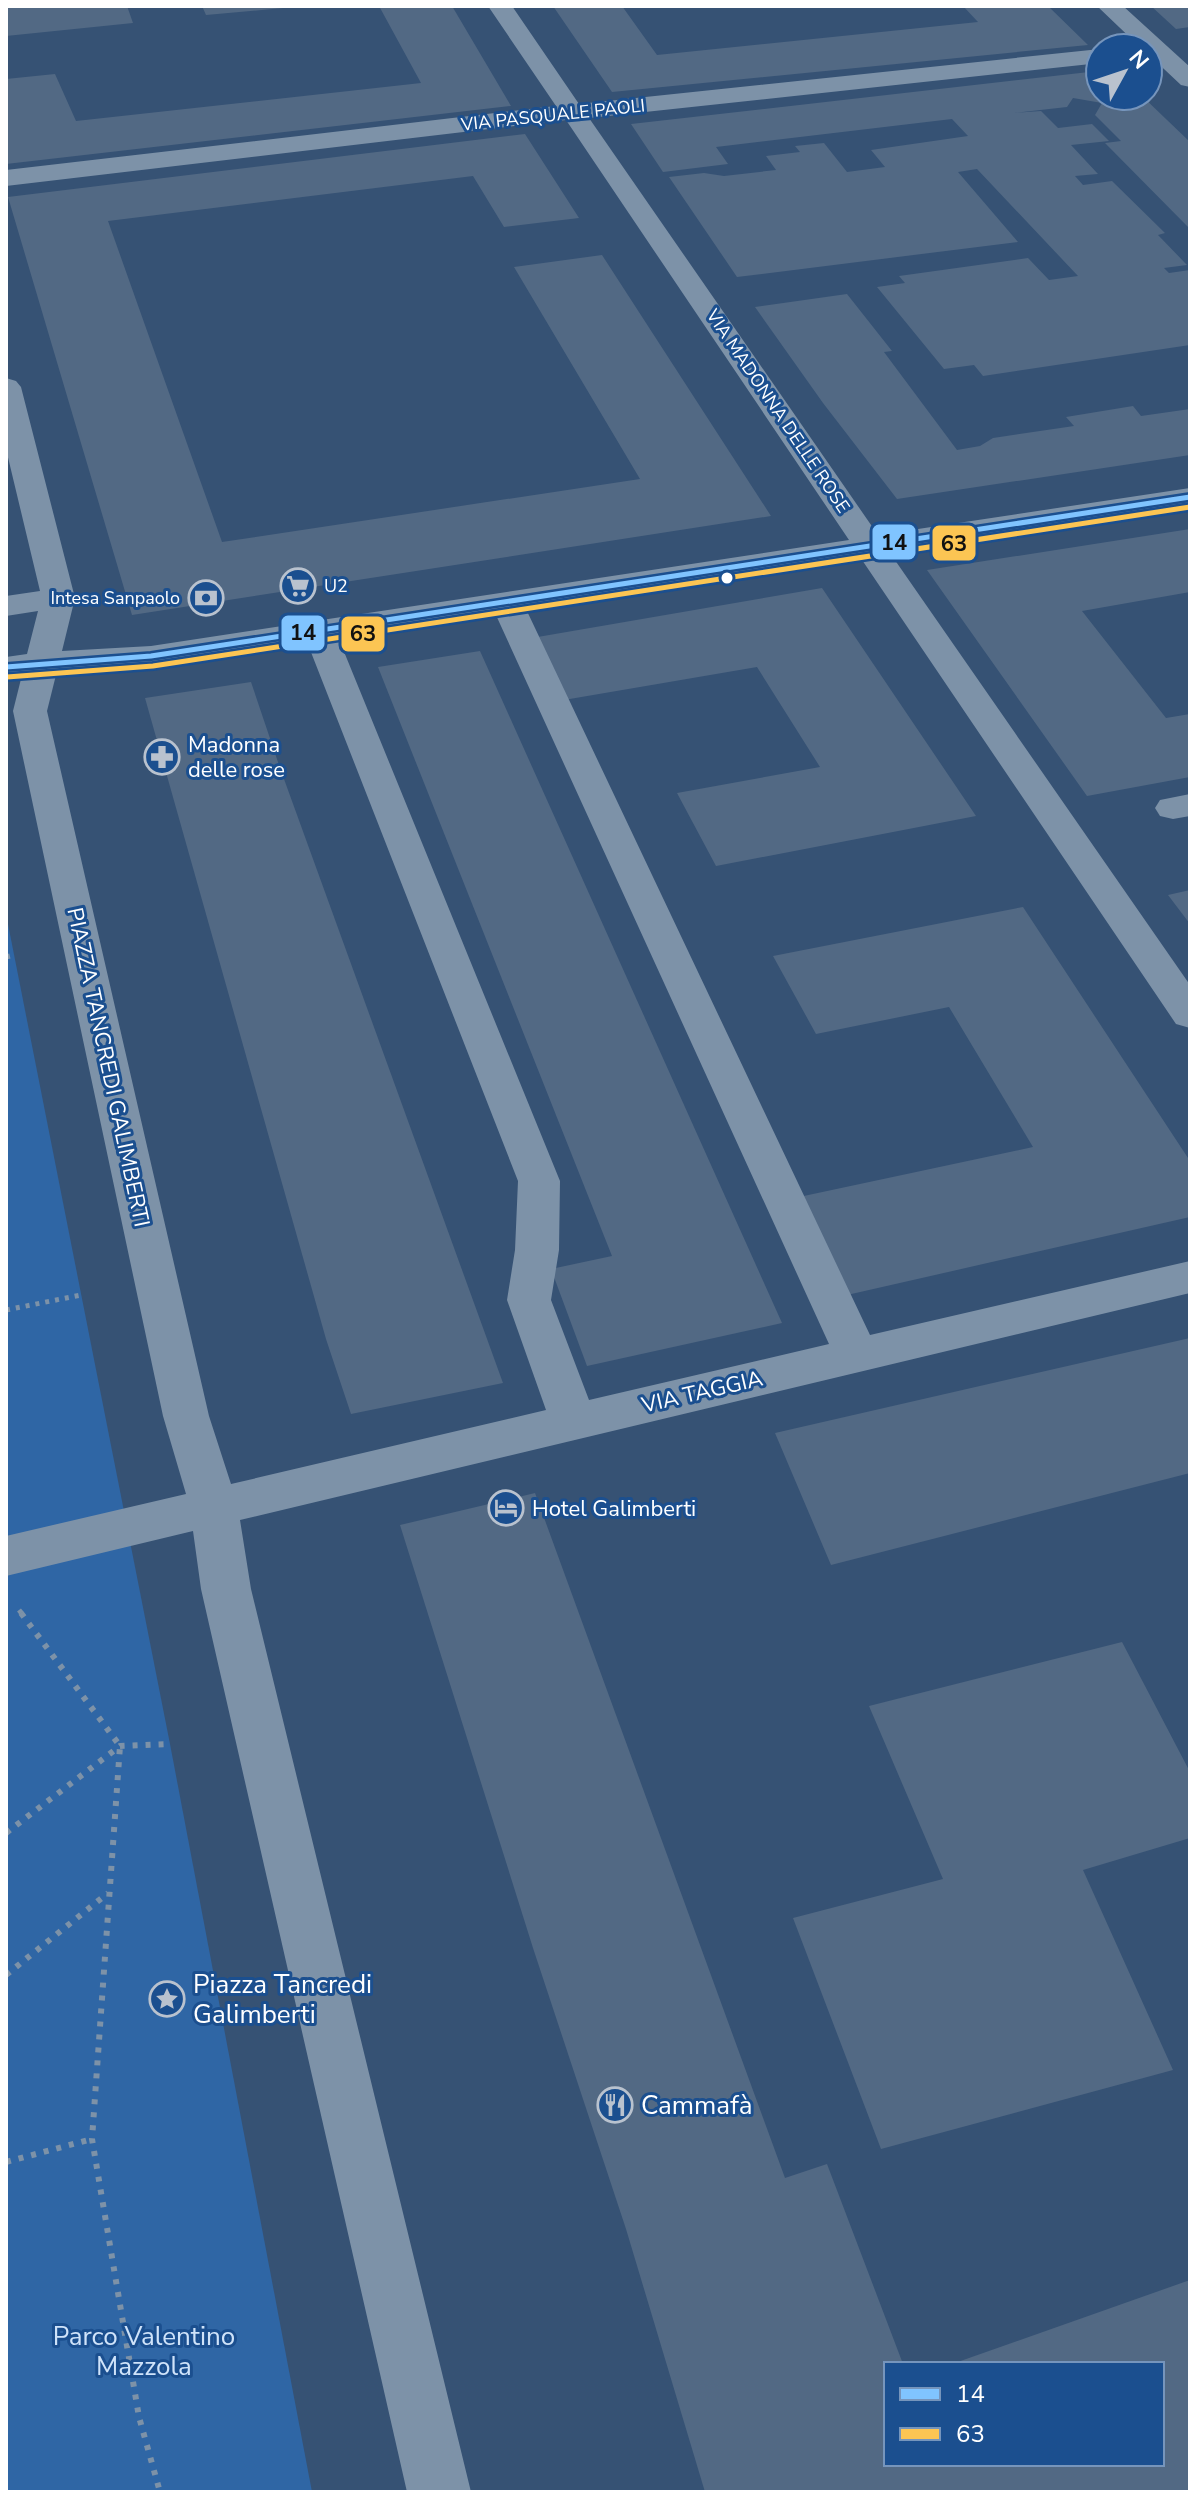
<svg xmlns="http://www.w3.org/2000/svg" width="1196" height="2498" font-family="'Nunito Sans',sans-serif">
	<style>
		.green { fill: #2f66a5 }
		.building { fill: #526984 }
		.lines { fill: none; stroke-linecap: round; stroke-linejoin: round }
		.path-far1 { stroke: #7d92a8; stroke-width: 5; stroke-dasharray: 4 6; stroke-linecap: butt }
		.path { stroke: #7d92a8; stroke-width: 6; stroke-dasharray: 5 8; stroke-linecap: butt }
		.minor { fill: #7d92a8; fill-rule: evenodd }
		.bus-1-casing { stroke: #1b4f8f; stroke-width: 10 }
		.bus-2-casing { stroke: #1b4f8f; stroke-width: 10 }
		.bus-1 { stroke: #80c4ff; stroke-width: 5 }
		.bus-2 { stroke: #fcc553; stroke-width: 5 }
		.bus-dot { fill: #fff; stroke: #1b4f8f; stroke-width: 3 }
		.labels { text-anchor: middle; stroke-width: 6; stroke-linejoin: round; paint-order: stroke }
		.far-street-label { font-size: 18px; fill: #fff; stroke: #1b4f8f }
		.far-poi-label { font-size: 18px; fill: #fff; stroke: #1b4f8f; text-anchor: start }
		.poi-label { font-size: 22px; fill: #fff; stroke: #1b4f8f; text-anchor: start }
		.street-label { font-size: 22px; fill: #fff; stroke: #1b4f8f }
		.near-poi-label { font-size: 26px; fill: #fff; stroke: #1b4f8f; text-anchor: start }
		.near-park-label { font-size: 26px; fill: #cfe3fa; stroke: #1b4f8f }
		.line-badge { stroke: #1b4f8f; stroke-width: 3 }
		.pale-badge-label { font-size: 22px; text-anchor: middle; font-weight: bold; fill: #111 }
	</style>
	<rect width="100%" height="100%" fill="#365274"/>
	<path class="green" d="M 6,914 L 170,1744 L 312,2492 L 6,2492 Z"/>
	<path class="building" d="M 6,6 L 127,6 L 133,23 L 6,36 Z
		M 202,6 L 283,6 L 283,8 L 206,15 Z
		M 379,6 L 452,6 L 511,106 L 6,164 L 6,79 L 55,74 L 76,121 L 421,83 Z
		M 553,6 L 622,6 L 657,55 L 978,22 L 963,6 L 1048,6 L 1088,45 L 612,92 Z
		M 1151,6 L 1190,6 L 1190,27 L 1176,29 Z
		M 1089,72 L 1100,74 L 1100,96 L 1142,96 L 1190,142 L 1190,229 L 1105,143 L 1121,141 L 1095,115 L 1102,103 L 1073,98 L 1067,107 L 1014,113 L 1041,111 L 1058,128 L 1092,124 L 1109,141 L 1071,145 L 1098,174 L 1075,176 L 1083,185 L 1112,181 L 1165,233 L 1158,235 L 1187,265 L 1164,268 L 1169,273 L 1190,270 L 1190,345 L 983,376 L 974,365 L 944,369 L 877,287 L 905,283 L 899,276 L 1028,258 L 1049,280 L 1078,276 L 977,169 L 958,172 L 1018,242 L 737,277 L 669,177 L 704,173 L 724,176 L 776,170 L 766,156 L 800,152 L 795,146 L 824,143 L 847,172 L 885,167 L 871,150 L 968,136 L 952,119 L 716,147 L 728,164 L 663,172 L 631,124 Z
		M 525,134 L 579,218 L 504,227 L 473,176 L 108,221 L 222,542 L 640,479 L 514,267 L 602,255 L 771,516 L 132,615 L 8,197 Z
		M 847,294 L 892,351 L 884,352 L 957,450 L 980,446 L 993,438 L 1074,426 L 1066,417 L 1133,406 L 1141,416 L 1190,409 L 1190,455 L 897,499 L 823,403 L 755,307 Z
		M 1190,529 L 1190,592 L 1082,611 L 1166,718 L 1190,714 L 1190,777 L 1087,796 L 927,570 Z
		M 822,588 L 976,816 L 716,866 L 677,793 L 820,767 L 757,667 L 558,701 L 526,639 Z
		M 480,651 L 782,1323 L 587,1366 L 551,1269 L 612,1256 L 378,667 Z
		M 251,682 L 280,768 L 503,1383 L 351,1414 L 326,1339 L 145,698 Z
		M 1190,890 L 1190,924 L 1168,895 Z
		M 1023,907 L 1190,1161 L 1190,1217 L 847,1295 L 799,1197 L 1033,1147 L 949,1007 L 816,1034 L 773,956 Z
		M 1190,1338 L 1190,1473 L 831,1565 L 775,1433 Z
		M 535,1493 L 785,2178 L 827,2164 L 903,2364 L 886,2364 L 886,2464 L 1162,2464 L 1162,2364 L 952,2364 L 1190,2280 L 1190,2492 L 705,2492 L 626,2229 L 533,1948 L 400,1525 Z
		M 1122,1642 L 1190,1772 L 1190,1838 L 1083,1870 L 1173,2070 L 881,2149 L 793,1918 L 943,1879 L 869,1706 Z"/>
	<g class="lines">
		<path class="path-far1" d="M 6,957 L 14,955
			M 6,1310 L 81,1295
			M 19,1610 L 23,1615"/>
		<path class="path" d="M 21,1613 L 120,1746 L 92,2139 L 139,2417 L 160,2492
			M 6,1833 L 120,1746 L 170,1744
			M 6,1975 L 108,1893
			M 6,2162 L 92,2139"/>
		<path class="minor" d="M 488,6 L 512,6 L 579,104 L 1100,49 L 1100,63 L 589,118 L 878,535 L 1190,488 L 1190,506 L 890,553 L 1190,985 L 1190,1028 L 1176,1024 L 860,557 L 526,609 L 870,1335 L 1190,1261 L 1190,1293 L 240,1520 L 251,1589 L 471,2492 L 407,2492 L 201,1589 L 193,1531 L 6,1576 L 6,1536 L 186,1494 L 163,1416 L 13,711 L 22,675 L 6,677 L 6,657 L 27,654 L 38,611 L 6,616 L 6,596 L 40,591 L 6,449 L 6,378 L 16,381 L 21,387 L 75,598 L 62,651 L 151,646 L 849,540 L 566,120 L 6,186 L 6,170 L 556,106 ZM 495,613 L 829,1344 L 589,1400 L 551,1300 L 559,1250 L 560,1181 L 338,637 ZM 307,642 L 518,1181 L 515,1250 L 507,1300 L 546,1410 L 231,1484 L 209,1416 L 47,711 L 57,671 L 151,666 Z
			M 1097,6 L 1123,6 L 1190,67 L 1190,87 L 1181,85 L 1148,54 L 1148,48 L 1141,48 Z
			M 1190,794 L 1190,816 L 1173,819 L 1160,816 L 1155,808 L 1160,800 Z"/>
		<defs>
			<path id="bus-1" d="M 6,667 L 151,656 L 1190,497"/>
			<path id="bus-2" d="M 7,677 L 153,666 L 1190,507"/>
		</defs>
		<use href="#bus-1" class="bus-1-casing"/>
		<use href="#bus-2" class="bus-2-casing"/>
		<use href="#bus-1" class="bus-1"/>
		<use href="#bus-2" class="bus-2"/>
	</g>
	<defs>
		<symbol id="supermarket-ring" viewBox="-11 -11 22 22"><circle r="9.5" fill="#1b4f8f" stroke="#b9c2ce" stroke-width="1.5"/><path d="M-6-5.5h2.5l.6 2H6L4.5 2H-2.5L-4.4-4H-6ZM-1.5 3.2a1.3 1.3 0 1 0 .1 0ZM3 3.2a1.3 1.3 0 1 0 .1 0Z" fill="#b9c2ce"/></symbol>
		<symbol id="bank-ring" viewBox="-11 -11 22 22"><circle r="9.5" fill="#1b4f8f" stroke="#b9c2ce" stroke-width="1.5"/><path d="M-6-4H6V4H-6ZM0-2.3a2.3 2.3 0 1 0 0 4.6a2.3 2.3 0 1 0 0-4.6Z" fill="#b9c2ce"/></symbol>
		<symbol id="pharmacy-ring" viewBox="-11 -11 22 22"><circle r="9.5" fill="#1b4f8f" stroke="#b9c2ce" stroke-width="1.5"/><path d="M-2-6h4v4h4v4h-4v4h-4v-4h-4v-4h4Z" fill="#b9c2ce"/></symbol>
		<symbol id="hotel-ring" viewBox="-11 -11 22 22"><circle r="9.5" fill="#1b4f8f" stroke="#b9c2ce" stroke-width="1.5"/><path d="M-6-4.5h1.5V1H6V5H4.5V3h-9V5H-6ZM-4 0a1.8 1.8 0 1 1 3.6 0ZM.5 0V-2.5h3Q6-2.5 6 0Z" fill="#b9c2ce"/></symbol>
		<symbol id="sight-ring" viewBox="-11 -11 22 22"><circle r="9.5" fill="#1b4f8f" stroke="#b9c2ce" stroke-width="1.5"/><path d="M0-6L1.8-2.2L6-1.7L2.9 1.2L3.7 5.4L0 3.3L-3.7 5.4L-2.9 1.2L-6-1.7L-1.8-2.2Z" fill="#b9c2ce"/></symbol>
		<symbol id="restaurant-ring" viewBox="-11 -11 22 22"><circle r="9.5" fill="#1b4f8f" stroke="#b9c2ce" stroke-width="1.5"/><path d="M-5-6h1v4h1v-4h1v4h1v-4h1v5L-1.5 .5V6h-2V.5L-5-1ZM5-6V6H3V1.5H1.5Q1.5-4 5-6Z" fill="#b9c2ce"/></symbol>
	</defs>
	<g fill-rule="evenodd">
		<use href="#supermarket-ring" x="278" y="566" width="40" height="40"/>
		<use href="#bank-ring" x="186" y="578" width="40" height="40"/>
		<use href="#pharmacy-ring" x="142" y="737" width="40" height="40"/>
		<use href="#hotel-ring" x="486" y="1488" width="40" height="40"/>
		<use href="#sight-ring" x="147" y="1979" width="40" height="40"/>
		<use href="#restaurant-ring" x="595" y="2085" width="40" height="40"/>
	</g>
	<circle class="bus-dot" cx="727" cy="578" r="7"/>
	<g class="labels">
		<g class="far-street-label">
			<text transform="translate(553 115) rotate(-6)" y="6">VIA PASQUALE PAOLI</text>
			<text transform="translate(778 411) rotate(56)" y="6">VIA MADONNA DELLE ROSE</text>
		</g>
		<g class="far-poi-label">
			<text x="324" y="592">U2</text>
			<text x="180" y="604" text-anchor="end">Intesa Sanpaolo</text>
		</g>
		<g class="poi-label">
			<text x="188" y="752">Madonna<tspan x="188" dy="25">delle rose</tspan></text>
			<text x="532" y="1516">Hotel Galimberti</text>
		</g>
		<g class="street-label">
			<text transform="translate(109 1067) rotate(78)" y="8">PIAZZA TANCREDI GALIMBERTI</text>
			<text transform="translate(702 1391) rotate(-13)" y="8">VIA TAGGIA</text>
		</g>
		<g class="near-poi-label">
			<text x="193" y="1993">Piazza Tancredi<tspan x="193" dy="30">Galimberti</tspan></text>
			<text x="641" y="2114">Cammafà</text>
		</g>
		<g class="near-park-label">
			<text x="144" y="2345">Parco Valentino<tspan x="144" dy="30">Mazzola</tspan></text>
		</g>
	</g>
	<g class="line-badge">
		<rect x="871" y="523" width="46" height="38" rx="8" fill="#80c4ff"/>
		<rect x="931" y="524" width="46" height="38" rx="8" fill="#fcc553"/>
		<rect x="280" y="614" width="46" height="38" rx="8" fill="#80c4ff"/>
		<rect x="340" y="615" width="46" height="38" rx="8" fill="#fcc553"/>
	</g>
	<g class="pale-badge-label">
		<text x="894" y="550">14</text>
		<text x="954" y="551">63</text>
		<text x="303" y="640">14</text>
		<text x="363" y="641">63</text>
	</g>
	<rect width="1196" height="2498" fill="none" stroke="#ffffff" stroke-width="16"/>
	<rect x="884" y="2362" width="280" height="104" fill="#1b4f8f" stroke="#7695bc" stroke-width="2"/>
	<rect x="900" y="2388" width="40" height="12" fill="#80c4ff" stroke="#7695bc" stroke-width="2"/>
	<text x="956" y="2402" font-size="24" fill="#ffffff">14</text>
	<rect x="900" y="2428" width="40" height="12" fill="#fcc553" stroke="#7695bc" stroke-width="2"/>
	<text x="956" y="2442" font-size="24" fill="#ffffff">63</text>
	<g transform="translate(1124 72) rotate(50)"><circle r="38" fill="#1b4f8f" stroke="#7695bc" stroke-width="2"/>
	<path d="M0-6L14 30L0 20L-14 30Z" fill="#b9c2ce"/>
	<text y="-12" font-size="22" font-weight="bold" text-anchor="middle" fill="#ffffff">N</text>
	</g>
</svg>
